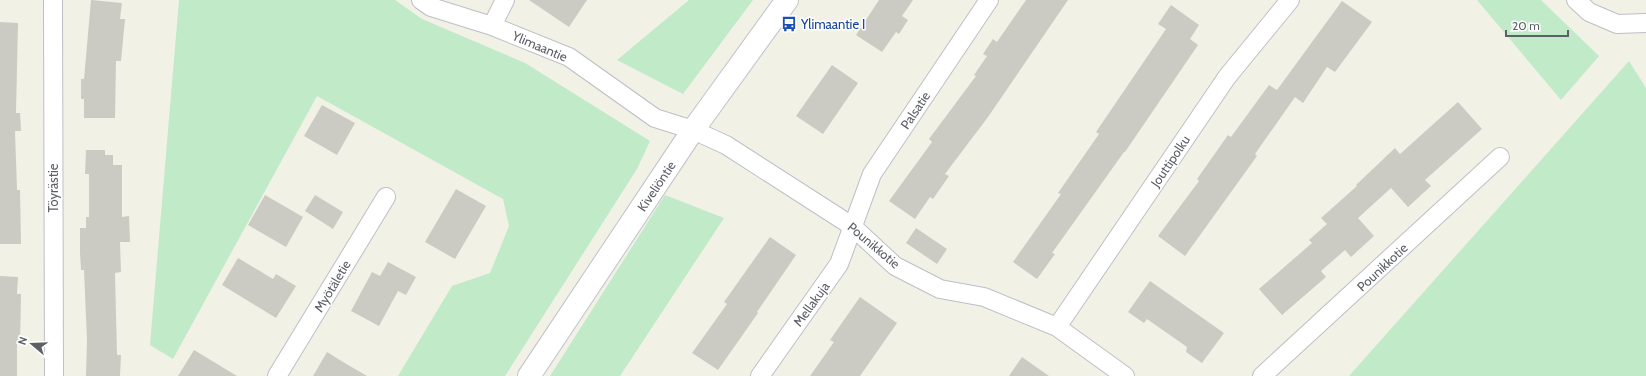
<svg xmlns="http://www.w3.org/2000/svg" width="1646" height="376" font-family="Cabin,sans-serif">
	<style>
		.green { fill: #c1eac9 }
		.building { fill: #cccbc3 }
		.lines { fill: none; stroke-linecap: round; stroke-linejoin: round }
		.street-casing { stroke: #bebfc6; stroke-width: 20 }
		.secondary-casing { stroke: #c1c2ca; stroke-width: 24 }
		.street { stroke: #fff; stroke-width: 18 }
		.secondary { stroke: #fff; stroke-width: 22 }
		.labels { text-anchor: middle; stroke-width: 3; stroke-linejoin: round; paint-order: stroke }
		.transit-label { font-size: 13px; fill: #164399; stroke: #fff; text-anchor: start }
		.street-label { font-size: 13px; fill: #5e6068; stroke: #fff }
	</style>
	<rect width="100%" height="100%" fill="#f1f1e6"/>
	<path class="green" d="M 179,0 L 395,0 L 422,19 L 525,63 L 650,141 L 637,169 L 505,376 L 398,376 L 452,286 L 490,273 L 509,226 L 503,199 L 317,96 L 173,359 L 150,345 Z
		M 689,0 L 753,0 L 683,94 L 617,60 Z
		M 1477,0 L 1541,0 L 1599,56 L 1561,100 Z
		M 1629,61 L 1646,88 L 1646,376 L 1349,376 Z
		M 665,195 L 724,218 L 620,376 L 550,376 Z"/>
	<path class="building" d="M 91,0 L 122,3 L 120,19 L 125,19 L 121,61 L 116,61 L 115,118 L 84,118 L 84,99 L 81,99 L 81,79 L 84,79 Z
		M 529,0 L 587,0 L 569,27 Z
		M 879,0 L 913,0 L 902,16 L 908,20 L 899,34 L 896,32 L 882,52 L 856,35 Z
		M 1026,0 L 1068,0 L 988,117 L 945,174 L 949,176 L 933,199 L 930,197 L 915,219 L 889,201 L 932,142 L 929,139 L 976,76 L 974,75 L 987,56 L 983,54 L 993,39 L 997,42 Z
		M 1342,1 L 1372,22 L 1335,72 L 1327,67 L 1303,103 L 1295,97 L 1255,154 L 1257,156 L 1185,256 L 1158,236 L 1199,181 L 1197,179 L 1228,135 L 1231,137 L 1269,85 L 1277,90 Z
		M 1171,5 L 1199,25 L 1190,39 L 1198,45 L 1125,152 L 1124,152 L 1052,253 L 1055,254 L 1037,279 L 1013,262 L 1061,194 L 1058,193 L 1099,134 L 1096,132 L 1166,29 L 1158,24 Z
		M 0,22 L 18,23 L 16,113 L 20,113 L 21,131 L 15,131 L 17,190 L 20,190 L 21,244 L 0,244 Z
		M 832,65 L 858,83 L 823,134 L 796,116 Z
		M 1458,102 L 1482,129 L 1425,180 L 1431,186 L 1408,207 L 1391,188 L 1358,218 L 1374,236 L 1351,257 L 1345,250 L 1321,271 L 1326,277 L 1282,315 L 1259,289 L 1312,243 L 1309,240 L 1327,224 L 1321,218 L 1357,186 L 1356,185 L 1395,148 L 1400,154 Z
		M 322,105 L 355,123 L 337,155 L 304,136 Z
		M 86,150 L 105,150 L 105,155 L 113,155 L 113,165 L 122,165 L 122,217 L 129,216 L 130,242 L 120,242 L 121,272 L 115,273 L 117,355 L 121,355 L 120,376 L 86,376 L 87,340 L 84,270 L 81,270 L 80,253 L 80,228 L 86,228 L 86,217 L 89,217 L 89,174 L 85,174 Z
		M 456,189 L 486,206 L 455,259 L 425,242 Z
		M 265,195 L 303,217 L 286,247 L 248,225 Z
		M 315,195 L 343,212 L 333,229 L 305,211 Z
		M 916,228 L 947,249 L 937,264 L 906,243 Z
		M 770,237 L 796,255 L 757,312 L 758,313 L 718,370 L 692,353 L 727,304 L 724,302 Z
		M 238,258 L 273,279 L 276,274 L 296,286 L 276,318 L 222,285 Z
		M 388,262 L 416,277 L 406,295 L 398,291 L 379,326 L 351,311 L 372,272 L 380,276 Z
		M 0,276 L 18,277 L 17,294 L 21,294 L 20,344 L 17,344 L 17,376 L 0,376 Z
		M 1150,281 L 1224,333 L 1202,363 L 1186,352 L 1187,347 L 1147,319 L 1144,323 L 1128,312 Z
		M 860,297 L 897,323 L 860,376 L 810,376 L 834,342 L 830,340 Z
		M 194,350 L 237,376 L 178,376 Z
		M 327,352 L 343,362 L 367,376 L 313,376 Z
		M 1022,357 L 1049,376 L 1009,376 Z"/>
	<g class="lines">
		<defs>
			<path id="street" d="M 53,0 L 54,376
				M 421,0 L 431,7 L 492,26 L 569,57 L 655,118 L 693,130 L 726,145 L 852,226 L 895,266 L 940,289 L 984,297 L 1057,327 L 1125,376
				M 1576,0 L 1589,12 L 1617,24 L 1646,23
				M 492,26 L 505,0
				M 1057,327 L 1227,77 L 1290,0
				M 277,376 L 386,197
				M 760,376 L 839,264 L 872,174 L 989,0
				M 1262,376 L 1500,157"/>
			<path id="secondary" d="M 529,376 L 693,130 L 787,0"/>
		</defs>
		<use href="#street" class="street-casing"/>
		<use href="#secondary" class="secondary-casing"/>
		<use href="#street" class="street"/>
		<use href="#secondary" class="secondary"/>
	</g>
	<defs>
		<symbol id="bus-bare" viewBox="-9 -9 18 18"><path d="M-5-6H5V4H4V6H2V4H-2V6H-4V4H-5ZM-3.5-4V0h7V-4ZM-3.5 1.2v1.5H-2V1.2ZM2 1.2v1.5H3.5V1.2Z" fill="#1a4fb4" stroke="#fff" stroke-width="2.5" paint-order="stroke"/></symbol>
	</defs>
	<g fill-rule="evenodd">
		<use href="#bus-bare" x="778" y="13" width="22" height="22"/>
	</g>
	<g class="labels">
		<g class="transit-label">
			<text x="801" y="29">Ylimaantie I</text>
		</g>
		<g class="street-label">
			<text transform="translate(540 46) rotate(23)" y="5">Ylimaantie</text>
			<text transform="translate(915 110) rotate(-56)" y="5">Palsatie</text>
			<text transform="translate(1170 161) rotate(-56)" y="5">Jouttipolku</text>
			<text transform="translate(656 186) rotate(-56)" y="5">Kiveliöntie</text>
			<text transform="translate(53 188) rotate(-90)" y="5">Töyrästie</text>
			<text transform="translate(874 245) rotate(40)" y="5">Pounikkotie</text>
			<text transform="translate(1382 267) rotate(-43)" y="5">Pounikkotie</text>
			<text transform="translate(332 286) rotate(-59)" y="5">Myötäletie</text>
			<text transform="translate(811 304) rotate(-54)" y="5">Mellakuja</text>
		</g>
	</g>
	<g transform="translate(32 344) rotate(289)" stroke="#ffffff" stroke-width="3" paint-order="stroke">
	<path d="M0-3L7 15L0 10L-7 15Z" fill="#5e6068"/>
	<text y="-6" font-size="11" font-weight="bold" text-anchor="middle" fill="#5e6068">N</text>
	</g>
	<path d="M1506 30v6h62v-6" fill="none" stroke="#5e6068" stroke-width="2"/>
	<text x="1512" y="30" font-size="12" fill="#5e6068" stroke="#ffffff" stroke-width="3" paint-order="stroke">20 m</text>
</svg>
